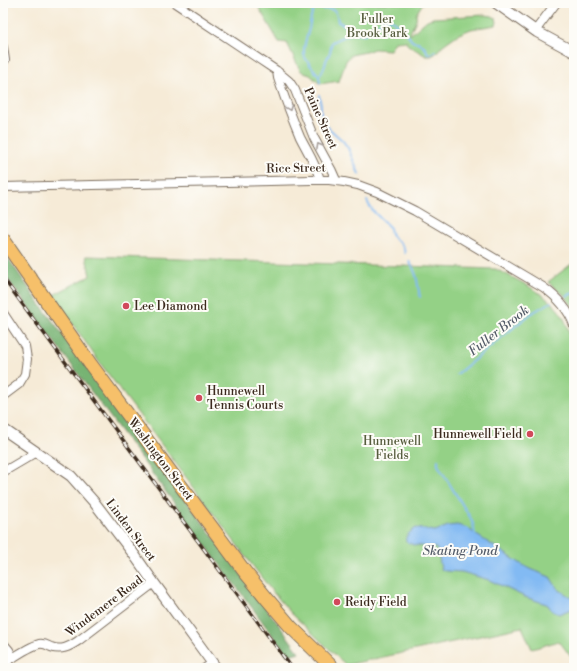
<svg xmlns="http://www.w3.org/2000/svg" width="577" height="671" font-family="'Libre Bodoni',serif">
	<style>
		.green { fill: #94d186; stroke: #687e52 }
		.forest { fill: #77b373; stroke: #596e48 }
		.water { fill: #82baf3; stroke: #5e7288 }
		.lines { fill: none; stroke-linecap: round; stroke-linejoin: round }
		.stream { stroke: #82baf3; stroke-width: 2 }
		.minor-casing { stroke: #7c6e5f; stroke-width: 10 }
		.tertiary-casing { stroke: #7c6e5f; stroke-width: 12 }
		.primary-casing { stroke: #7c6e5f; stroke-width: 15 }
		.minor { stroke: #fff; stroke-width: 8 }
		.tertiary { stroke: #fff; stroke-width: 10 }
		.primary { stroke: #f6c06b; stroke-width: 13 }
		.rail-casing { stroke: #3b2a1e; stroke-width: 3.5 }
		.rail { stroke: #fdfcf7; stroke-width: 2; stroke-dasharray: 6; stroke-linecap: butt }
		.oneway { stroke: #a79f9a }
		.poi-dot { fill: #d1495b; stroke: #fdfcf7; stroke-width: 1.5 }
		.labels { text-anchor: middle; stroke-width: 4; stroke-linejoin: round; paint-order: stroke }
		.park-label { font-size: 12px; fill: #565c3d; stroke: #fdfcf7 }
		.street-label { font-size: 12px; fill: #3b2a1e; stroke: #fdfcf7 }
		.poi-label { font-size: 12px; fill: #3b2a1e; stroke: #fdfcf7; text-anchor: start }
		.water-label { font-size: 13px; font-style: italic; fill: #545c69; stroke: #fdfcf7 }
	</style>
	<rect width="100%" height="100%" fill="#fdfcf7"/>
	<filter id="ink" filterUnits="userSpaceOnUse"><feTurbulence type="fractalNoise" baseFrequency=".025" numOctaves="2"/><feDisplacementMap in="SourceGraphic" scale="8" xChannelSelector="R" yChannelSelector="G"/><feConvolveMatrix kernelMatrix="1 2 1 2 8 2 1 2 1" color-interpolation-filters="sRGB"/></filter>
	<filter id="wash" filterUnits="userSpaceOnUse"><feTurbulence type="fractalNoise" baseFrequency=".012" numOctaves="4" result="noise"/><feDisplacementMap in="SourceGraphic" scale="16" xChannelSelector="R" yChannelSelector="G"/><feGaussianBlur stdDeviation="0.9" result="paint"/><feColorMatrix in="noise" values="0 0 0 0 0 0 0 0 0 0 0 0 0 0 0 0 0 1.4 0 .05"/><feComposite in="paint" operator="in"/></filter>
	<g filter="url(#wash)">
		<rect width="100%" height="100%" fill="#f6ebd7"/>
		<path class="green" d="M 256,3 L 423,3 L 416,14 C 418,21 411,27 410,35 L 427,20 L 433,18 L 485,15 L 492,16 L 496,18 L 497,22 L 496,25 L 471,29 L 457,35 L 443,45 L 435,54 L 431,56 L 426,56 L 408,45 L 406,43 L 406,41 L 395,42 L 390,50 L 374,49 L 366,52 L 351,55 L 346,61 L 339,81 L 320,84 L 310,75 L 304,73 L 300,70 L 287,43 L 279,42 Z
			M 86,256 L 496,269 C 519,281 555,297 565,321 C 570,333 572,346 574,358 L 574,661 L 559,641 L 532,649 L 522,627 L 346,665 L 292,614 L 271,590 L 97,359 L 53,295 L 90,276 Z
			M 574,262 L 574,308 L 564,295 L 548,282 Z"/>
		<path class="forest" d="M 3,251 L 37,300 L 299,652 L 289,655 L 276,640 L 3,273 Z"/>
		<path class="water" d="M 457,525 L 468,528 L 475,534 L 526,567 L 550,577 L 558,589 L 572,598 L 574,597 L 574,608 L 559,614 L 552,611 L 548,605 L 546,604 L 525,597 L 489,580 L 462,572 L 445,571 L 441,569 L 438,552 L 436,548 L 414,545 L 406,542 C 404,535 411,532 416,528 L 435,531 L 448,526 Z"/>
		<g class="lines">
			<path class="stream" d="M 318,3 C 316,7 314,10 312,14 C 310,19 310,24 309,29 C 307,36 303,47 304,54 C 304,59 316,72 319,76 L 320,83
				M 317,5 C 323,12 323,8 329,9 C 331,9 333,10 335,11 L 337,15 L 338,22 L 345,25 L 349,34 L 357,33 L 364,34 L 368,32 L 373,27 L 376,27 L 384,18 L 386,18 L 394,21 L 397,26 L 408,35 L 411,40 L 414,42 L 418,42 L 426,49 L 428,54 L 431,54 L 435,51
				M 319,76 C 323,71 325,67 326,61 C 328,55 332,52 331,45 L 332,42 L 349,34
				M 319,95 L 320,101 L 321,105 L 321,117 L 323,123 L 343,141 L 348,148 L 359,174
				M 367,201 L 369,205 L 373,211 L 390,228 C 391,241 398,238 403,247 C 404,248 404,251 405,253
				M 409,261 C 418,274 417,283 420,297
				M 566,296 L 574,293
				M 457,374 L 519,323 L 532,313 L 551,302
				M 438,460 L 438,465 L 444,475 L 470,517 L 473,524 L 475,535"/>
		</g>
	</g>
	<g filter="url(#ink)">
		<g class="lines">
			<defs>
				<path id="minor" d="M 175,3 L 277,71 L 289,81 L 295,90 L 314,138 L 332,171 L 336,180
					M 535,31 L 556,3
					M 3,47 L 5,60
					M 277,71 L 278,78 L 280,84 C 286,102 293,120 300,137 C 307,151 316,164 320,180
					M 3,187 L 311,180 L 329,180 L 344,182 L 358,185 L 377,192 L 415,211 L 543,287 C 557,297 568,308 574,325
					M 3,313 L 25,346 L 27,359 L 25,374 L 19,384 L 3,396
					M 3,472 L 37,452
					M 3,643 L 9,650 L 13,658
					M 3,664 C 13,658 28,647 39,644 C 44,643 47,645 51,647 C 61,651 69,647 78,641 L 154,583
					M 205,668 L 212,664"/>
				<path id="tertiary" d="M 496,3 L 537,32 L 574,52
					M 3,429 L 71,476 L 94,502 L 133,553 L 154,583 L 216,668"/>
				<path id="primary" d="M 3,239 L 91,365 L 245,572 L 268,600 L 291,627 L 333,668"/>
			</defs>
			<use href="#minor" class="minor-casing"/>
			<use href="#tertiary" class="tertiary-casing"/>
			<use href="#primary" class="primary-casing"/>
			<use href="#minor" class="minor"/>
			<use href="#tertiary" class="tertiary"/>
			<use href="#primary" class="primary"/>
			<defs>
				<path id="rail" d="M 3,278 L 292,668"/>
			</defs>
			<use href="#rail" class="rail-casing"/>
			<use href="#rail" class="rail"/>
		</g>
		<defs><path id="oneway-chevron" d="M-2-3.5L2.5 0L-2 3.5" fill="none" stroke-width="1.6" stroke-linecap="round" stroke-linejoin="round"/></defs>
		<g class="oneway">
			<use href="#oneway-chevron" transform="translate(289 108) rotate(69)"/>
			<use href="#oneway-chevron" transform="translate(319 146) rotate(-119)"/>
		</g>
	</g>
	<g class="poi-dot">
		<circle cx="126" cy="306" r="4"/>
		<circle cx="199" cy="398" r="4"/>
		<circle cx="530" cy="434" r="4"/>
		<circle cx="337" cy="602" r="4"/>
	</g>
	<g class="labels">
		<g class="park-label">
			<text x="377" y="23">Fuller<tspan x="377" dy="14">Brook Park</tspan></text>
			<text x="392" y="445">Hunnewell<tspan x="392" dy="14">Fields</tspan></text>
		</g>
		<g class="street-label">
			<text transform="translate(321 118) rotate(66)" y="4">Paine Street</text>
			<text transform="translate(296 168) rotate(-1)" y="4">Rice Street</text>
			<text transform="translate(161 459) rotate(53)" y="4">Washington Street</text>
			<text transform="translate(131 530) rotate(53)" y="4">Linden Street</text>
			<text transform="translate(104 606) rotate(-37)" y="4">Windemere Road</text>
		</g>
		<g class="poi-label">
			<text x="134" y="310">Lee Diamond</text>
			<text x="207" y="395">Hunnewell<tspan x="207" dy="14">Tennis Courts</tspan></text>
			<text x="522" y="438" text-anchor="end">Hunnewell Field</text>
			<text x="345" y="606">Reidy Field</text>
		</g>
		<g class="water-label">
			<text transform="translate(498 330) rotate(-38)" y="5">Fuller Brook</text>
			<text x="460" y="555">Skating Pond</text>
		</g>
	</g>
	<rect width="577" height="671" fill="none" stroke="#fdfcf7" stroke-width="16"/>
</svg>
